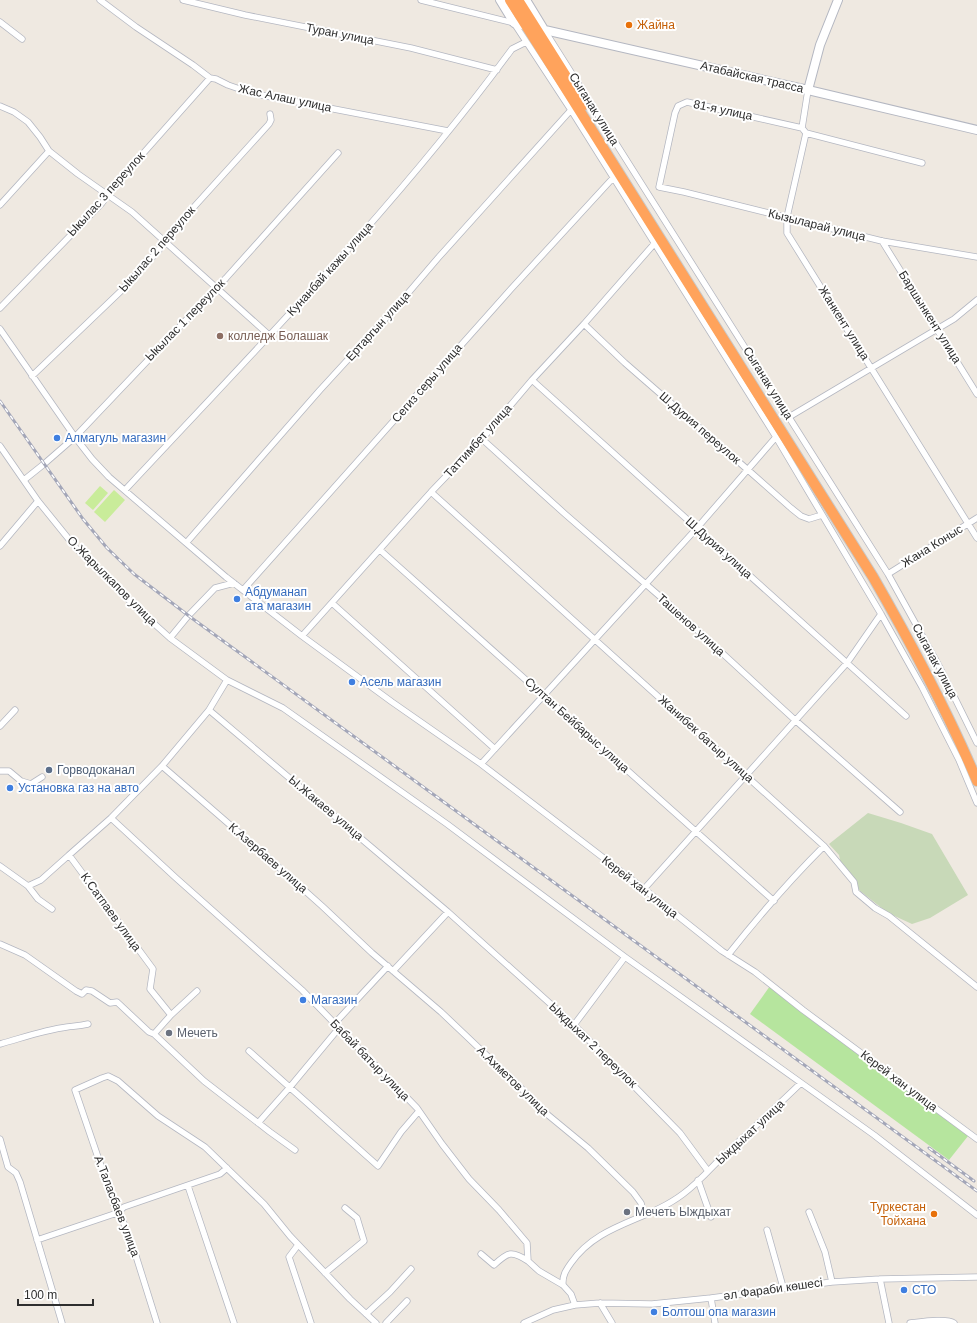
<svg xmlns="http://www.w3.org/2000/svg" width="977" height="1323" font-family="Helvetica,sans-serif">
	<style>
		.green { fill: #b6e59e }
		.cemetery { fill: #c8d9b8 }
		.pitch { fill: #c9ec9a }
		.lines { fill: none; stroke-linecap: round; stroke-linejoin: round }
		.street-casing { stroke: #b4b7c1; stroke-width: 7 }
		.secondary-casing { stroke: #b4b7c1; stroke-width: 10 }
		.highway-casing { stroke: #c9c9c9; stroke-width: 12 }
		.street { stroke: #fff; stroke-width: 5.5 }
		.secondary { stroke: #fff; stroke-width: 8 }
		.highway { stroke: #ffa35c; stroke-width: 10 }
		.rail-casing { stroke: #a3a6b8; stroke-width: 3 }
		.rail { stroke: #fff; stroke-width: 1.5; stroke-dasharray: 4.5; stroke-linecap: butt }
		.food-dot { fill: #e8710a; stroke: #fff; stroke-width: 1.5 }
		.education-dot { fill: #8d6e63; stroke: #fff; stroke-width: 1.5 }
		.shop-dot { fill: #3f7fe0; stroke: #fff; stroke-width: 1.5 }
		.service-dot { fill: #5c6f8a; stroke: #fff; stroke-width: 1.5 }
		.worship-dot { fill: #6b7280; stroke: #fff; stroke-width: 1.5 }
		.labels { text-anchor: middle; stroke-width: 4; stroke-linejoin: round; paint-order: stroke }
		.food-label { font-size: 12px; fill: #c56008; stroke: #fff; text-anchor: start }
		.street-label { font-size: 12px; fill: #2e2e2e; stroke: #fff }
		.education-label { font-size: 12px; fill: #785e54; stroke: #fff; text-anchor: start }
		.shop-label { font-size: 12px; fill: #366cbe; stroke: #fff; text-anchor: start }
		.service-label { font-size: 12px; fill: #4e5e75; stroke: #fff; text-anchor: start }
		.worship-label { font-size: 12px; fill: #5b616d; stroke: #fff; text-anchor: start }
	</style>
	<rect width="100%" height="100%" fill="#efe9e1"/>
	<path class="green" d="M 770,986 L 968,1136 L 949,1160 L 750,1014 Z"/>
	<path class="cemetery" d="M 868,813 L 901,823 L 932,834 L 968,895 L 930,918 L 912,924 L 888,913 L 859,890 L 855,881 L 841,864 L 839,855 L 829,844 Z"/>
	<path class="pitch" d="M 100,486 L 108,493 L 93,510 L 85,503 Z
		M 114,490 L 125,500 L 105,522 L 94,512 Z"/>
	<g class="lines">
		<defs>
			<path id="street" d="M 100,0 L 136,27 L 193,65 L 210,78 L 216,79 L 228,85 L 251,93 L 448,131
				M 183,0 L 245,15 L 411,48 L 497,70
				M 421,0 L 514,23 L 571,110 L 776,437 L 881,614 L 922,687 L 959,760 L 977,803
				M 0,22 L 22,39
				M 545,31 L 888,574 L 939,666 L 977,743
				M 808,90 L 802,128 L 806,133 L 787,217 L 787,233 L 977,538
				M 0,106 L 14,112 L 28,122 L 40,137 L 49,151 L 78,174 L 132,212 L 269,335
				M 802,128 L 687,102 L 678,106 L 675,113 L 659,187 L 684,192 L 882,241 L 977,257
				M 806,133 L 922,163
				M 0,205 L 49,151
				M 882,241 L 977,394
				M 0,308 L 102,203 L 116,184 L 210,78
				M 584,324 L 625,363 L 748,470 L 791,508 L 801,516 L 809,519 L 822,515
				M 0,329 L 75,437 L 92,459 L 109,477 L 226,577 L 302,636 L 392,702 L 481,764 L 644,889 L 722,951 L 755,972 L 803,1010 L 977,1139
				M 32,376 L 122,290 L 159,250 L 164,240 L 269,124 L 271,120 L 270,114
				M 532,380 L 906,716
				M 789,417 L 954,319 L 977,300
				M 482,439 L 565,514 L 671,606 L 795,720 L 900,812
				M 0,446 L 38,501 L 76,548 L 140,611 L 170,638 L 227,680 L 283,708 L 447,824 L 625,957 L 874,1135 L 977,1215
				M 24,480 L 44,464 L 75,437 L 226,278 L 338,153
				M 125,490 C 258,347 396,207 512,49 L 526,42
				M 431,492 L 824,846 L 854,882 L 856,892 L 875,908 L 889,916 L 977,987
				M 187,542 L 320,390 L 397,306 L 438,258 L 571,110
				M 0,546 L 38,501
				M 380,550 L 774,901
				M 888,574 L 977,518
				M 243,590 L 511,289 L 613,178
				M 332,603 L 495,749
				M 302,636 L 431,492 L 482,439 L 532,380 L 584,324 L 654,244
				M 170,638 L 188,616 L 215,588 L 234,583
				M 227,680 L 209,710 L 448,912 L 574,1025 L 680,1133 L 708,1171
				M 0,726 L 15,710
				M 481,764 L 697,528 L 776,437
				M 162,766 L 266,856 L 322,906 L 372,953 L 441,1012 L 520,1087 L 548,1115 L 588,1148 L 633,1192 L 641,1203 L 644,1215
				M 0,771 L 9,771 L 21,781 L 31,784 L 42,777
				M 111,818 L 176,878 L 302,990 L 417,1108 L 442,1144 L 469,1179 L 499,1210 L 527,1243 L 528,1261 L 539,1271 L 563,1285 L 571,1294 L 575,1305
				M 69,855 L 111,818 L 162,766 L 209,710
				M 0,866 L 28,886 L 41,880 L 69,855 L 153,969 L 150,989 L 171,1015 L 154,1034 L 204,1081 L 270,1132 L 295,1150
				M 28,886 L 38,899 L 52,909
				M 644,889 L 847,663 L 881,614
				M 0,944 L 25,955 L 76,991 L 82,994 L 86,990 L 92,991 L 110,1003 L 117,1002 L 149,1032 L 154,1034
				M 728,955 C 758,917 790,880 824,846
				M 393,971 L 448,912
				M 171,1015 L 197,991
				M 335,1023 L 388,966
				M 574,1025 L 625,957
				M 0,1044 C 22,1038 44,1030 67,1027 C 75,1026 80,1026 88,1024
				M 249,1051 L 378,1166 L 401,1132 L 419,1111
				M 258,1123 L 290,1087 L 339,1028
				M 0,1139 L 8,1167 L 16,1173 L 20,1182 L 62,1323
				M 698,1180 L 711,1217
				M 188,1186 L 234,1323
				M 809,1212 L 825,1252 L 832,1282
				M 767,1230 L 783,1287
				M 37,1240 L 117,1213 L 124,1207 L 220,1174 L 227,1168
				M 298,1245 L 289,1257 L 311,1323
				M 481,1254 L 494,1265 C 508,1252 512,1250 528,1261
				M 325,1273 L 364,1241 L 357,1218 L 345,1208
				M 880,1279 L 889,1323
				M 563,1285 C 562,1276 566,1270 571,1263 C 599,1223 646,1222 683,1194 C 698,1183 710,1169 723,1156 C 749,1132 775,1108 801,1083
				M 711,1298 L 715,1323
				M 600,1303 L 612,1323
				M 366,1314 L 390,1292 L 411,1269
				M 157,1323 L 136,1256 L 123,1221 L 117,1213 L 75,1090 L 102,1078 L 108,1076 L 118,1081 L 158,1116 L 205,1147 L 264,1204 L 290,1236 L 350,1299 L 376,1323
				M 386,1323 L 407,1301
				M 524,1323 L 553,1310 L 575,1305 L 600,1303 L 652,1304 L 711,1298 L 832,1282 L 880,1279 L 977,1277
				M 910,1323 C 920,1322 947,1318 954,1323"/>
			<path id="secondary" d="M 500,0 L 514,23 L 808,90 L 977,130
				M 526,0 L 545,31
				M 808,90 L 820,45 L 838,0"/>
			<path id="highway" d="M 510,0 L 873,577 C 911,643 947,710 977,781
				M 518,0 L 584,105"/>
		</defs>
		<use href="#street" class="street-casing"/>
		<use href="#secondary" class="secondary-casing"/>
		<use href="#highway" class="highway-casing"/>
		<use href="#street" class="street"/>
		<use href="#secondary" class="secondary"/>
		<use href="#highway" class="highway"/>
		<defs>
			<path id="rail" d="M 0,401 L 83,519 L 107,548 L 134,574 L 193,619 L 977,1191
				M 929,1148 L 974,1181"/>
		</defs>
		<use href="#rail" class="rail-casing"/>
		<use href="#rail" class="rail"/>
	</g>
	<g class="food-dot">
		<circle cx="629" cy="25" r="4"/>
		<circle cx="934" cy="1214" r="4"/>
	</g>
	<circle class="education-dot" cx="220" cy="336" r="4"/>
	<g class="shop-dot">
		<circle cx="57" cy="438" r="4"/>
		<circle cx="237" cy="599" r="4"/>
		<circle cx="352" cy="682" r="4"/>
		<circle cx="10" cy="788" r="4"/>
		<circle cx="303" cy="1000" r="4"/>
		<circle cx="904" cy="1290" r="4"/>
		<circle cx="654" cy="1312" r="4"/>
	</g>
	<circle class="service-dot" cx="49" cy="770" r="4"/>
	<g class="worship-dot">
		<circle cx="169" cy="1033" r="4"/>
		<circle cx="627" cy="1212" r="4"/>
	</g>
	<g class="labels">
		<g class="food-label">
			<text x="637" y="29">Жайна</text>
			<text x="926" y="1211" text-anchor="end">Туркестан<tspan x="926" dy="14">Тойхана</tspan></text>
		</g>
		<g class="street-label">
			<text transform="translate(340 34) rotate(11)" y="4">Туран улица</text>
			<text transform="translate(752 77) rotate(13)" y="4">Атабайская трасса</text>
			<text transform="translate(285 98) rotate(12)" y="4">Жас Алаш улица</text>
			<text transform="translate(594 109) rotate(58)" y="4">Сыганак улица</text>
			<text transform="translate(723 110) rotate(12)" y="4">81-я улица</text>
			<text transform="translate(106 194) rotate(-48)" y="4">Ыкылас 3 переулок</text>
			<text transform="translate(817 225) rotate(14)" y="4">Кызыларай улица</text>
			<text transform="translate(157 249) rotate(-49)" y="4">Ыкылас 2 переулок</text>
			<text transform="translate(330 269) rotate(-48)" y="4">Кунанбай кажы улица</text>
			<text transform="translate(930 317) rotate(58)" y="4">Баршынкент улица</text>
			<text transform="translate(185 320) rotate(-46)" y="4">Ыкылас 1 переулок</text>
			<text transform="translate(844 323) rotate(58)" y="4">Жанкент улица</text>
			<text transform="translate(378 326) rotate(-48)" y="4">Ертаргын улица</text>
			<text transform="translate(427 383) rotate(-49)" y="4">Сегиз серы улица</text>
			<text transform="translate(768 383) rotate(58)" y="4">Сыганак улица</text>
			<text transform="translate(700 428) rotate(41)" y="4">Ш.Дурия переулок</text>
			<text transform="translate(478 441) rotate(-48)" y="4">Таттимбет улица</text>
			<text transform="translate(932 546) rotate(-32)" y="4">Жана Коныс</text>
			<text transform="translate(719 548) rotate(42)" y="4">Ш.Дурия улица</text>
			<text transform="translate(112 581) rotate(45)" y="4">О.Жарылкапов улица</text>
			<text transform="translate(691 625) rotate(42)" y="4">Ташенов улица</text>
			<text transform="translate(935 661) rotate(62)" y="4">Сыганак улица</text>
			<text transform="translate(577 725) rotate(42)" y="4">Султан Бейбарыс улица</text>
			<text transform="translate(706 739) rotate(42)" y="4">Жанибек батыр улица</text>
			<text transform="translate(326 808) rotate(40)" y="4">Ы.Жакаев улица</text>
			<text transform="translate(268 858) rotate(41)" y="4">К.Азербаев улица</text>
			<text transform="translate(640 887) rotate(38)" y="4">Керей хан улица</text>
			<text transform="translate(111 912) rotate(54)" y="4">К.Сатпаев улица</text>
			<text transform="translate(593 1045) rotate(44)" y="4">Ыждыхат 2 переулок</text>
			<text transform="translate(370 1060) rotate(46)" y="4">Бабай батыр улица</text>
			<text transform="translate(513 1081) rotate(44)" y="4">А.Ахметов улица</text>
			<text transform="translate(899 1081) rotate(37)" y="4">Керей хан улица</text>
			<text transform="translate(750 1132) rotate(-43)" y="4">Ыждыхат улица</text>
			<text transform="translate(117 1206) rotate(69)" y="4">А.Таласбаев улица</text>
			<text transform="translate(773 1289) rotate(-8)" y="4">әл Фараби көшесі</text>
		</g>
		<g class="education-label">
			<text x="228" y="340">колледж Болашак</text>
		</g>
		<g class="shop-label">
			<text x="65" y="442">Алмагуль магазин</text>
			<text x="245" y="596">Абдуманап<tspan x="245" dy="14">ата магазин</tspan></text>
			<text x="360" y="686">Асель магазин</text>
			<text x="18" y="792">Установка газ на авто</text>
			<text x="311" y="1004">Магазин</text>
			<text x="912" y="1294">СТО</text>
			<text x="662" y="1316">Болтош опа магазин</text>
		</g>
		<g class="service-label">
			<text x="57" y="774">Горводоканал</text>
		</g>
		<g class="worship-label">
			<text x="177" y="1037">Мечеть</text>
			<text x="635" y="1216">Мечеть Ыждыхат</text>
		</g>
	</g>
	<path d="M18 1299v6h75v-6" fill="none" stroke="#2e2e2e" stroke-width="2"/>
	<text x="24" y="1299" font-size="12" fill="#2e2e2e" stroke="#ffffff" stroke-width="3" paint-order="stroke">100 m</text>
</svg>
